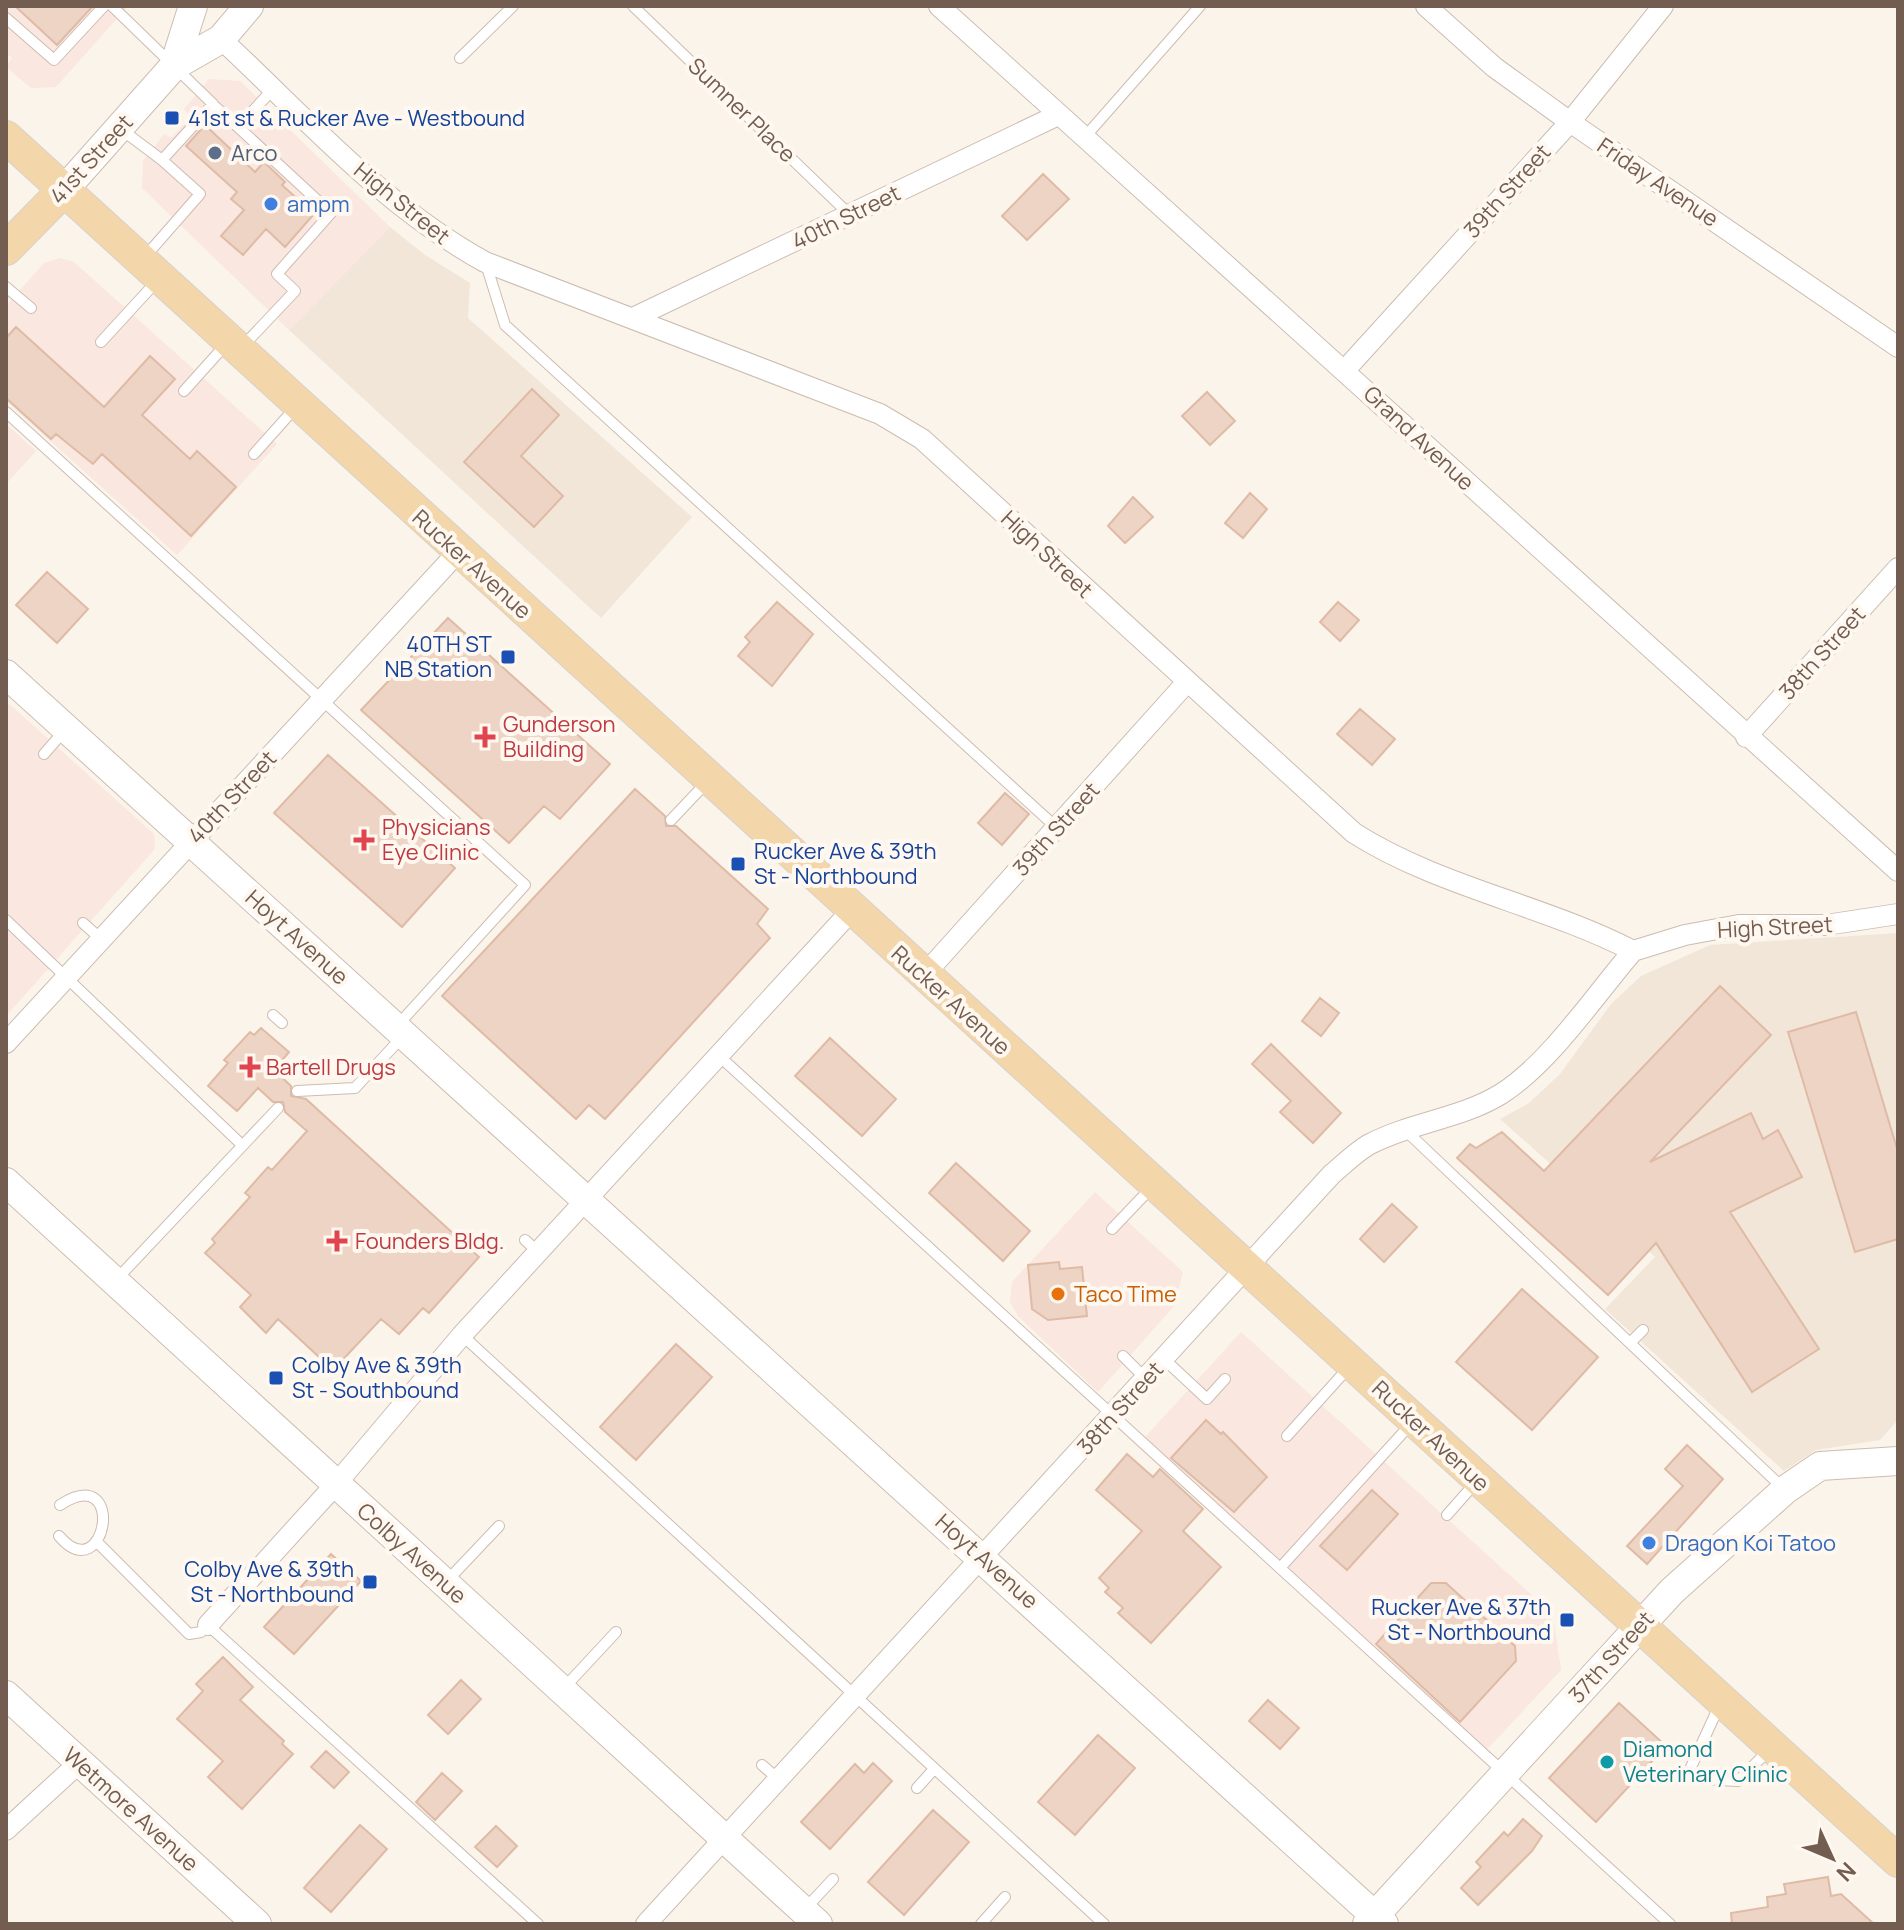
<svg xmlns="http://www.w3.org/2000/svg" width="1904" height="1930" font-family="Manrope,sans-serif">
	<style>
		.residential { fill: #f2e6d9 }
		.commercial { fill: #fae7df }
		.building { fill: #eed4c4; stroke: #dfbba6; stroke-width: 2 }
		.lines { fill: none; stroke-linecap: round; stroke-linejoin: round }
		.lane-casing { stroke: #ccbcb1; stroke-width: 12 }
		.street-casing { stroke: #ccbcb1; stroke-width: 22 }
		.secondary-casing { stroke: #cebcaf; stroke-width: 30 }
		.primary-casing { stroke: #d8d1ce; stroke-width: 34 }
		.lane { stroke: #fff; stroke-width: 10 }
		.street { stroke: #fff; stroke-width: 20 }
		.secondary { stroke: #fff; stroke-width: 28 }
		.primary { stroke: #f3d6a9; stroke-width: 32 }
		.transit-dot { fill: #1a4fb4; stroke: #fef8f0; stroke-width: 3 }
		.service-dot { fill: #5c6f8a; stroke: #fef8f0; stroke-width: 3 }
		.shop-dot { fill: #3f7fe0; stroke: #fef8f0; stroke-width: 3 }
		.health-dot { fill: #e0444e; stroke: #fef8f0; stroke-width: 3 }
		.food-dot { fill: #e8710a; stroke: #fef8f0; stroke-width: 3 }
		.culture-dot { fill: #0f9aa8; stroke: #fef8f0; stroke-width: 3 }
		.labels { text-anchor: middle; stroke-width: 8; stroke-linejoin: round; paint-order: stroke }
		.street-label { font-size: 22px; fill: #735c50; stroke: #fef8f0 }
		.transit-label { font-size: 22px; fill: #164399; stroke: #fef8f0; text-anchor: start }
		.service-label { font-size: 22px; fill: #4e5e75; stroke: #fef8f0; text-anchor: start }
		.shop-label { font-size: 22px; fill: #366cbe; stroke: #fef8f0; text-anchor: start }
		.health-label { font-size: 22px; fill: #be3a42; stroke: #fef8f0; text-anchor: start }
		.food-label { font-size: 22px; fill: #c56008; stroke: #fef8f0; text-anchor: start }
		.culture-label { font-size: 22px; fill: #0d838f; stroke: #fef8f0; text-anchor: start }
	</style>
	<rect width="100%" height="100%" fill="#fbf4ea"/>
	<path class="residential" d="M 390,227 L 425,255 L 470,283 L 468,318 L 692,517 L 601,618 L 289,330 Z
		M 1898,933 L 1898,1420 L 1880,1440 L 1816,1450 L 1784,1471 L 1605,1309 L 1655,1257 L 1500,1119 L 1529,1103 L 1560,1074 L 1611,1004 L 1641,976 L 1710,945 Z"/>
	<path class="commercial" d="M 6,6 L 128,6 L 56,87 L 31,88 L 6,67 L 12,58 L 6,53 Z
		M 209,79 L 240,81 L 390,227 L 289,330 L 142,188 L 143,161 L 164,134 L 171,138 L 191,117 L 184,109 Z
		M 60,258 L 74,262 L 277,444 L 177,555 L 6,401 L 6,306 L 44,263 Z
		M 6,424 L 36,451 L 6,484 Z
		M 6,701 L 154,834 L 155,844 L 154,850 L 6,1016 Z
		M 1095,1192 L 1183,1272 L 1174,1306 L 1098,1392 L 1018,1316 L 1010,1302 L 1012,1282 Z
		M 1241,1332 L 1535,1598 L 1554,1623 L 1561,1670 L 1481,1756 L 1138,1445 Z"/>
	<path class="building" d="M 15,6 L 93,6 L 57,45 Z
		M 205,125 L 255,172 L 264,162 L 285,182 L 282,185 L 314,214 L 285,247 L 266,229 L 243,255 L 221,236 L 244,210 L 231,199 L 237,192 L 186,146 Z
		M 1043,174 L 1069,199 L 1027,240 L 1002,216 Z
		M 16,327 L 104,407 L 150,356 L 175,379 L 142,415 L 190,459 L 197,451 L 236,487 L 191,536 L 102,454 L 93,464 L 56,434 L 51,439 L 6,398 L 6,338 Z
		M 532,389 L 559,415 L 521,456 L 563,496 L 534,527 L 464,462 Z
		M 1207,392 L 1235,421 L 1210,445 L 1182,416 Z
		M 1250,493 L 1267,509 L 1243,538 L 1225,523 Z
		M 1133,497 L 1153,517 L 1125,543 L 1108,526 Z
		M 47,572 L 88,609 L 57,643 L 16,605 Z
		M 777,602 L 813,634 L 772,686 L 738,656 L 750,642 L 745,637 Z
		M 1338,602 L 1359,620 L 1340,641 L 1320,622 Z
		M 448,618 L 610,764 L 560,819 L 544,806 L 509,843 L 361,710 Z
		M 1360,709 L 1395,739 L 1372,765 L 1337,734 Z
		M 328,755 L 455,868 L 402,927 L 274,813 Z
		M 635,789 L 665,816 L 666,826 L 676,826 L 768,909 L 757,924 L 770,938 L 605,1119 L 589,1105 L 576,1119 L 442,996 Z
		M 1005,793 L 1029,814 L 1002,845 L 978,823 Z
		M 1720,986 L 1771,1035 L 1650,1162 L 1751,1113 L 1763,1139 L 1778,1130 L 1802,1177 L 1730,1212 L 1819,1349 L 1752,1392 L 1656,1243 L 1608,1295 L 1457,1158 L 1470,1144 L 1476,1148 L 1502,1132 L 1544,1171 Z
		M 1320,998 L 1339,1013 L 1321,1036 L 1302,1021 Z
		M 1856,1012 L 1898,1152 L 1898,1239 L 1855,1252 L 1788,1032 Z
		M 261,1028 L 289,1052 L 274,1070 L 291,1086 L 291,1096 L 306,1099 L 479,1257 L 429,1313 L 423,1308 L 399,1334 L 381,1319 L 333,1370 L 278,1319 L 266,1333 L 240,1307 L 251,1295 L 205,1253 L 215,1243 L 212,1239 L 250,1197 L 245,1193 L 268,1167 L 272,1170 L 307,1131 L 285,1112 L 283,1102 L 273,1102 L 258,1088 L 237,1111 L 208,1086 L 228,1063 L 224,1060 L 250,1032 L 254,1035 Z
		M 830,1038 L 896,1099 L 862,1136 L 795,1076 Z
		M 1271,1044 L 1341,1113 L 1313,1143 L 1280,1112 L 1291,1101 L 1252,1064 Z
		M 956,1163 L 1030,1231 L 1003,1261 L 929,1193 Z
		M 1392,1204 L 1417,1227 L 1384,1262 L 1360,1239 Z
		M 1059,1262 L 1060,1269 L 1082,1267 L 1087,1316 L 1048,1320 L 1032,1309 L 1028,1265 Z
		M 1522,1289 L 1598,1357 L 1532,1430 L 1456,1362 Z
		M 676,1344 L 712,1377 L 636,1460 L 600,1427 Z
		M 1206,1420 L 1221,1434 L 1223,1432 L 1267,1477 L 1234,1512 L 1171,1458 Z
		M 1687,1445 L 1723,1479 L 1647,1564 L 1627,1546 L 1683,1486 L 1665,1469 Z
		M 1127,1454 L 1153,1477 L 1160,1469 L 1203,1509 L 1183,1531 L 1221,1567 L 1151,1643 L 1118,1613 L 1123,1608 L 1105,1592 L 1109,1588 L 1099,1578 L 1142,1531 L 1096,1490 Z
		M 1372,1490 L 1398,1514 L 1347,1570 L 1320,1546 Z
		M 331,1554 L 361,1581 L 294,1654 L 264,1627 Z
		M 1431,1583 L 1446,1583 L 1515,1646 L 1516,1661 L 1460,1722 L 1376,1644 Z
		M 223,1657 L 253,1687 L 240,1700 L 284,1741 L 282,1744 L 293,1754 L 242,1809 L 208,1777 L 223,1761 L 177,1719 L 203,1691 L 196,1684 Z
		M 461,1680 L 481,1699 L 448,1734 L 428,1715 Z
		M 1268,1700 L 1299,1728 L 1280,1749 L 1249,1721 Z
		M 1619,1703 L 1666,1746 L 1596,1822 L 1549,1778 Z
		M 1098,1735 L 1135,1768 L 1075,1835 L 1038,1802 Z
		M 326,1751 L 349,1772 L 334,1788 L 311,1767 Z
		M 873,1763 L 892,1781 L 830,1849 L 801,1822 L 855,1764 L 864,1773 Z
		M 442,1773 L 462,1791 L 435,1820 L 416,1802 Z
		M 933,1810 L 969,1842 L 904,1915 L 868,1882 Z
		M 1523,1819 L 1542,1836 L 1532,1851 L 1478,1905 L 1461,1888 L 1481,1867 L 1476,1862 L 1504,1832 L 1508,1836 Z
		M 360,1825 L 387,1849 L 331,1912 L 304,1888 Z
		M 496,1826 L 517,1846 L 497,1867 L 475,1847 Z
		M 1828,1877 L 1831,1896 L 1841,1894 L 1874,1924 L 1732,1924 L 1731,1913 L 1768,1907 L 1767,1897 L 1786,1894 L 1784,1884 Z"/>
	<g class="lines">
		<defs>
			<path id="lane" d="M 112,6 L 213,104 L 162,160 L 122,130
				M 633,6 L 850,215
				M 6,18 L 54,60 L 104,6
				M 460,58 L 513,6
				M 211,103 L 238,127 L 274,88
				M 238,127 L 331,213 L 277,274 L 295,291 L 243,346
				M 1084,138 L 1200,6
				M 143,259 L 200,194 L 162,160
				M 486,264 L 505,325 L 1057,828
				M 6,287 L 31,308
				M 101,342 L 156,282
				M 184,391 L 228,342
				M 6,412 L 525,885 L 397,1026
				M 254,454 L 296,407
				M 44,754 L 65,730
				M 671,820 L 708,781
				M 6,920 L 242,1145
				M 83,923 L 101,939
				M 273,1015 L 282,1023
				M 718,1055 L 1670,1924
				M 297,1091 L 355,1088 L 404,1035
				M 1405,1130 L 1784,1489
				M 1112,1229 L 1151,1188
				M 525,1240 L 538,1252
				M 116,1280 L 278,1108
				M 462,1335 L 1104,1924
				M 1630,1343 L 1643,1330
				M 1123,1356 L 1146,1379
				M 1164,1359 L 1207,1399 L 1225,1379
				M 1287,1436 L 1350,1366
				M 1447,1515 L 1477,1481
				M 59,1536 C 106,1591 128,1461 60,1505
				M 97,1542 L 189,1634 L 201,1632 L 208,1625 L 538,1924
				M 1280,1568 L 1410,1425
				M 445,1583 L 499,1526
				M 563,1689 L 616,1632
				M 1720,1704 L 1686,1778 L 1738,1781 L 1771,1748
				M 762,1765 L 777,1778
				M 917,1788 L 934,1769
				M 805,1909 L 833,1879
				M 981,1924 L 1005,1897"/>
			<path id="street" d="M 939,6 L 1898,871
				M 1426,6 L 1494,67 L 1570,122 L 1898,347
				M 221,39 C 306,118 383,206 485,262 L 880,414 L 922,439 L 1354,833 C 1439,887 1544,905 1633,951 L 1685,935 L 1739,925 L 1826,925 L 1898,914
				M 633,318 L 1058,115
				M 1345,370 L 1570,122 L 1663,6
				M 1746,737 L 1898,568
				M 924,975 L 1187,682
				M 6,1043 L 458,552
				M 208,1625 L 336,1484 L 462,1335 L 852,910
				M 6,1830 L 80,1762
				M 646,1924 L 1332,1174 C 1344,1164 1357,1151 1370,1144 C 1412,1122 1460,1119 1501,1094 C 1550,1063 1595,995 1633,951"/>
			<path id="secondary" d="M 174,66 L 193,6
				M 64,190 L 174,66 L 221,39 L 249,6
				M 6,674 L 1384,1924
				M 6,1182 L 818,1924
				M 6,1695 L 257,1924
				M 1367,1924 L 1672,1591 L 1785,1490 L 1820,1466 L 1898,1461"/>
			<path id="primary" d="M 6,137 L 1898,1861
				M 6,249 L 64,190"/>
		</defs>
		<use href="#lane" class="lane-casing"/>
		<use href="#street" class="street-casing"/>
		<use href="#secondary" class="secondary-casing"/>
		<use href="#primary" class="primary-casing"/>
		<use href="#lane" class="lane"/>
		<use href="#street" class="street"/>
		<use href="#secondary" class="secondary"/>
		<use href="#primary" class="primary"/>
	</g>
	<g class="transit-dot">
		<rect x="164" y="110" width="16" height="16" rx="4"/>
		<rect x="500" y="649" width="16" height="16" rx="4"/>
		<rect x="730" y="856" width="16" height="16" rx="4"/>
		<rect x="268" y="1370" width="16" height="16" rx="4"/>
		<rect x="362" y="1574" width="16" height="16" rx="4"/>
		<rect x="1559" y="1612" width="16" height="16" rx="4"/>
	</g>
	<circle class="service-dot" cx="215" cy="153" r="8"/>
	<g class="shop-dot">
		<circle cx="271" cy="204" r="8"/>
		<circle cx="1649" cy="1543" r="8"/>
	</g>
	<g class="health-dot">
		<path d="M481 725h8v8h8v8h-8v8h-8v-8h-8v-8h8z"/>
		<path d="M360 828h8v8h8v8h-8v8h-8v-8h-8v-8h8z"/>
		<path d="M246 1055h8v8h8v8h-8v8h-8v-8h-8v-8h8z"/>
		<path d="M333 1229h8v8h8v8h-8v8h-8v-8h-8v-8h8z"/>
	</g>
	<circle class="food-dot" cx="1058" cy="1294" r="8"/>
	<circle class="culture-dot" cx="1607" cy="1762" r="8"/>
	<g class="labels">
		<g class="street-label">
			<text transform="translate(742 110) rotate(44)" y="8">Sumner Place</text>
			<text transform="translate(91 159) rotate(-48)" y="8">41st Street</text>
			<text transform="translate(1658 182) rotate(34)" y="8">Friday Avenue</text>
			<text transform="translate(1507 191) rotate(-48)" y="8">39th Street</text>
			<text transform="translate(402 203) rotate(39)" y="8">High Street</text>
			<text transform="translate(846 217) rotate(-26)" y="8">40th Street</text>
			<text transform="translate(1419 438) rotate(43)" y="8">Grand Avenue</text>
			<text transform="translate(1047 554) rotate(43)" y="8">High Street</text>
			<text transform="translate(472 564) rotate(42)" y="8">Rucker Avenue</text>
			<text transform="translate(1822 653) rotate(-48)" y="8">38th Street</text>
			<text transform="translate(232 797) rotate(-47)" y="8">40th Street</text>
			<text transform="translate(1056 829) rotate(-48)" y="8">39th Street</text>
			<text transform="translate(1775 927) rotate(-3)" y="8">High Street</text>
			<text transform="translate(297 937) rotate(42)" y="8">Hoyt Avenue</text>
			<text transform="translate(951 1000) rotate(42)" y="8">Rucker Avenue</text>
			<text transform="translate(1120 1408) rotate(-48)" y="8">38th Street</text>
			<text transform="translate(1431 1436) rotate(43)" y="8">Rucker Avenue</text>
			<text transform="translate(412 1553) rotate(42)" y="8">Colby Avenue</text>
			<text transform="translate(987 1561) rotate(42)" y="8">Hoyt Avenue</text>
			<text transform="translate(1611 1657) rotate(-48)" y="8">37th Street</text>
			<text transform="translate(131 1809) rotate(42)" y="8">Wetmore Avenue</text>
		</g>
		<g class="transit-label">
			<text x="188" y="126">41st st &amp; Rucker Ave - Westbound</text>
			<text x="492" y="652" text-anchor="end">40TH ST<tspan x="492" dy="25">NB Station</tspan></text>
			<text x="754" y="859">Rucker Ave &amp; 39th<tspan x="754" dy="25">St - Northbound</tspan></text>
			<text x="292" y="1373">Colby Ave &amp; 39th<tspan x="292" dy="25">St - Southbound</tspan></text>
			<text x="354" y="1577" text-anchor="end">Colby Ave &amp; 39th<tspan x="354" dy="25">St - Northbound</tspan></text>
			<text x="1551" y="1615" text-anchor="end">Rucker Ave &amp; 37th<tspan x="1551" dy="25">St - Northbound</tspan></text>
		</g>
		<g class="service-label">
			<text x="231" y="161">Arco</text>
		</g>
		<g class="shop-label">
			<text x="287" y="212">ampm</text>
			<text x="1665" y="1551">Dragon Koi Tatoo</text>
		</g>
		<g class="health-label">
			<text x="503" y="732">Gunderson<tspan x="503" dy="25">Building</tspan></text>
			<text x="382" y="835">Physicians<tspan x="382" dy="25">Eye Clinic</tspan></text>
			<text x="266" y="1075">Bartell Drugs</text>
			<text x="355" y="1249">Founders Bldg.</text>
		</g>
		<g class="food-label">
			<text x="1074" y="1302">Taco Time</text>
		</g>
		<g class="culture-label">
			<text x="1623" y="1757">Diamond<tspan x="1623" dy="25">Veterinary Clinic</tspan></text>
		</g>
	</g>
	<rect width="1904" height="1930" fill="none" stroke="#735c50" stroke-width="16"/>
	<g transform="translate(1832 1858) rotate(134)" stroke="#fef8f0" stroke-width="6" paint-order="stroke">
	<path d="M0-6L14 30L0 20L-14 30Z" fill="#735c50"/>
	<text y="-12" font-size="22" font-weight="bold" text-anchor="middle" fill="#735c50">N</text>
	</g>
</svg>
